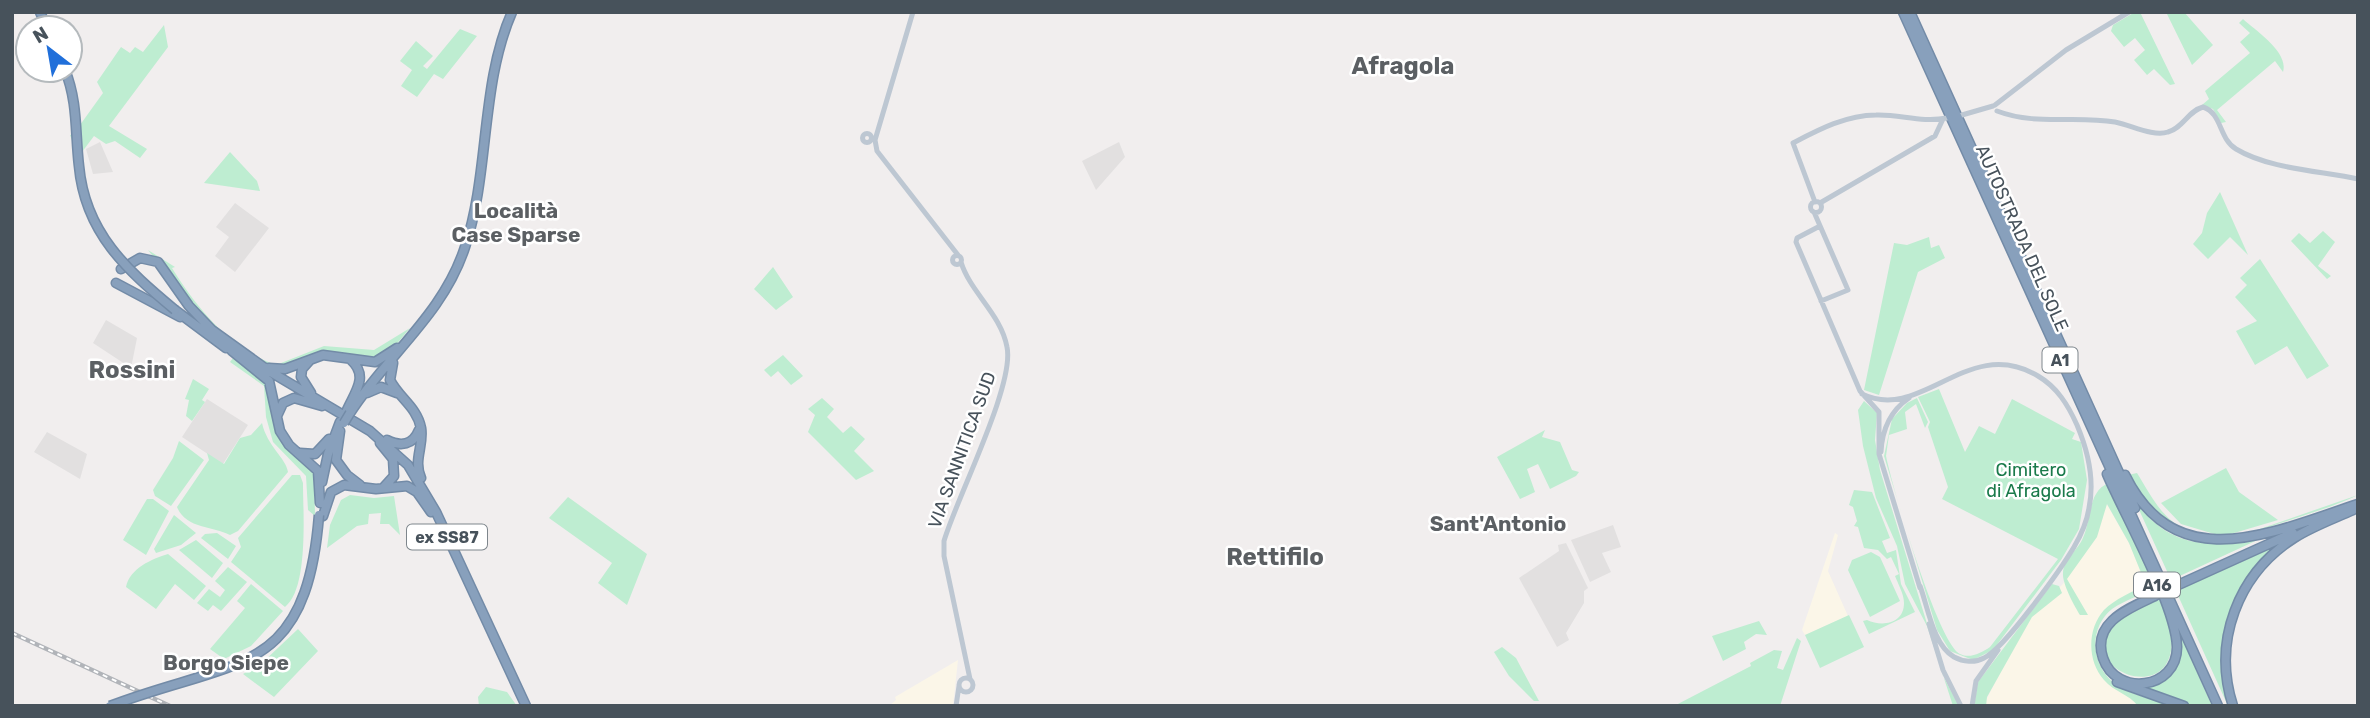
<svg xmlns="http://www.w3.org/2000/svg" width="2370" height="718" font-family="Rubik,sans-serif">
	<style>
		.commercial { fill: #fbf6e8 }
		.education { fill: #e2e0e0 }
		.green { fill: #beedd1 }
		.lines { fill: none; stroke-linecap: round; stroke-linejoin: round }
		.highway-casing { stroke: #738ba7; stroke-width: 11 }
		.secondary { stroke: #bdc7d2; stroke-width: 5 }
		.highway { stroke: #88a0bc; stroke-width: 8 }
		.rail-casing { stroke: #b1b4b9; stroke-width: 4.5 }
		.rail { stroke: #fff; stroke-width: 2; stroke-dasharray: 5; stroke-linecap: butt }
		.highway-bridge-casing { stroke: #738ba7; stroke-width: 11; stroke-linecap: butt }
		.highway-bridge { stroke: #88a0bc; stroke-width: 8 }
		.labels { text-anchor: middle; stroke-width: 5; stroke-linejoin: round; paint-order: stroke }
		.shield { fill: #fff; stroke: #7e868c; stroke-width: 2 }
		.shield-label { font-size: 16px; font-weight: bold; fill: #47525b }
		.street-label { font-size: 18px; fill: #47525b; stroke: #fff }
		.park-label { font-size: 18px; fill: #1a7a4b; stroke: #fff }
		.quarter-label { font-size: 21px; font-weight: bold; fill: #5b5f63; stroke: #fff }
		.district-label { font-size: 24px; font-weight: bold; fill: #5b5f63; stroke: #fff }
	</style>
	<rect width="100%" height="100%" fill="#f1eeee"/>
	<path class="commercial" d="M 2106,503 L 2129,543 L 2147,586 L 2104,610 L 2092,646 L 2104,678 L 2129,694 L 2138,706 L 1983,706 L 2031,613 L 2063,584 Z
		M 1835,533 L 1838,535 L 1828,571 L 1848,616 L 1805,635 L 1802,630 Z
		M 958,660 L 953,706 L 889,706 L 896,700 L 895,697 Z"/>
	<path class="education" d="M 100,142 L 113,172 L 93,174 L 86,149 Z
		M 1119,142 L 1125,157 L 1096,190 L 1082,161 Z
		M 235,203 L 269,228 L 235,272 L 215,256 L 229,237 L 216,227 Z
		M 106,320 L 137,338 L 131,368 L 93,343 Z
		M 207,399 L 248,425 L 223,464 L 182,437 Z
		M 47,432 L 87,454 L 80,479 L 34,452 Z
		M 1613,525 L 1621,547 L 1602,553 L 1611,572 L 1590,582 L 1571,540 Z
		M 1566,543 L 1588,588 L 1584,591 L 1584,603 L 1566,633 L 1569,640 L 1557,647 L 1519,578 L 1559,551 L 1558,545 Z"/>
	<path class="green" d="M 2135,12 L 2140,12 L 2175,84 L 2170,85 L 2154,69 L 2147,75 L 2134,60 L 2145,50 L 2135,38 L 2124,47 L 2111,31 L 2113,25 Z
		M 2166,12 L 2184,12 L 2213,45 L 2192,65 Z
		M 2243,19 C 2256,31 2289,52 2283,72 L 2275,61 L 2217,110 L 2226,122 L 2221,123 L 2213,109 L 2202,105 L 2209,99 L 2205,91 L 2250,53 L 2240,42 L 2250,33 L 2239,23 Z
		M 164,25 L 168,47 L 109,126 L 147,149 L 140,158 L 115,141 L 106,144 L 94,136 L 82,152 L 81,144 L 74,146 L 70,135 L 77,133 L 80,138 L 80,125 L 103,93 L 97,82 L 121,47 L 130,53 L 135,47 L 143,52 Z
		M 460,29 L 477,36 L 443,79 L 434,74 L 417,97 L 401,86 L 412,70 L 400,61 L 416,41 L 433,56 L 423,66 L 427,69 Z
		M 230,152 L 257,181 L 260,191 L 204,183 Z
		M 2220,192 L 2248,255 L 2230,237 L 2208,259 L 2193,244 L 2202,233 L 2207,213 Z
		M 2323,231 L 2335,242 L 2318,266 L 2331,276 L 2327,279 L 2291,241 L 2299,233 L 2310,243 Z
		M 1929,237 L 1931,248 L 1939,245 L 1945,258 L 1918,272 L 1879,395 L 1864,390 L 1894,243 L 1907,245 Z
		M 148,250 L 175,267 L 172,268 C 196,307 231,350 276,365 L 324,346 L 374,350 L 410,328 L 390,352 L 376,361 L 320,353 L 291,365 L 268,366 L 205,322 Z
		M 2260,259 L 2329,366 L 2307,379 L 2287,346 L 2255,365 L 2236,331 L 2257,321 L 2235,297 L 2247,285 L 2240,278 Z
		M 773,267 L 793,297 L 776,310 L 754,289 Z
		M 783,355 L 803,376 L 791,385 L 778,371 L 771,377 L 764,370 Z
		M 233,358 L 263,377 L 272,394 L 272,414 L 281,439 L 314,469 L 315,516 L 308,510 L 306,476 L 273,442 L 266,417 L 264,386 L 230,362 Z
		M 193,379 L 209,389 L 202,400 L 205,402 L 192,421 L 186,416 L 189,400 L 185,399 Z
		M 1939,389 L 1965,452 L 1979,426 L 1995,434 L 2012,399 L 2075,433 L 2072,439 L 2081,442 L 2087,480 L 2079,529 L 2061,560 L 1993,650 L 1973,660 L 1950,651 L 1937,630 L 1884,456 L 1892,419 L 1907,403 L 1917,398 L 1928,422 L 1925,428 L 1916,404 L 1905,412 L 1907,429 L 1889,435 L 1886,456 C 1892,486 1938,643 1960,654 C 1970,659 1981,653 1990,647 L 2058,559 L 1942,499 L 1948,487 L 1928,427 L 1930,422 L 1918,397 Z
		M 822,398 L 834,409 L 827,417 L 843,433 L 851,426 L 865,439 L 854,451 L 874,471 L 856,480 L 808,432 L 815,415 L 808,409 Z
		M 1864,401 L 1877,413 L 1875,440 L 1880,470 L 1943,676 L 1959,706 L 1953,706 L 1927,626 L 1905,584 L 1897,546 L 1876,498 L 1863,446 L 1858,410 Z
		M 262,423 C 267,446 286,458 288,472 L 238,531 L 230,535 C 213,526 186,529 177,507 L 209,460 L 207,453 L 224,464 L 240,438 L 251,435 Z
		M 1545,430 L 1542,437 L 1560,442 L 1572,470 L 1579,472 L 1576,476 L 1550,489 L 1538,464 L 1527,469 L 1535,492 L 1520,499 L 1497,457 Z
		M 179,441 L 204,460 L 171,506 L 155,496 L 153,490 L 173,458 Z
		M 2226,468 L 2239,492 L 2278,520 L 2224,536 L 2251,532 L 2358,495 C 2335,506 2311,513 2287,521 C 2216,546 2168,547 2128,475 L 2137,473 C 2160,511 2171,535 2221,536 L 2181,524 L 2161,503 Z
		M 292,475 L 300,475 L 303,483 C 303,511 309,589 285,607 L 231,562 L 241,547 L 238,538 Z
		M 2109,483 L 2156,588 C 2141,595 2125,600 2112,609 C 2086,630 2092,671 2120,687 C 2136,697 2158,700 2176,706 L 2138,706 C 2129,694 2114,692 2104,680 C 2087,661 2087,629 2104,610 C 2115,599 2132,592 2146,585 L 2129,543 L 2107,504 L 2097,537 L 2067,579 L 2088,615 L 2080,615 C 2075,607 2062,584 2063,573 C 2063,561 2077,550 2082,540 C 2092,520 2087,491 2109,483 Z
		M 1854,490 L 1872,492 L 1890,538 L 1882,541 L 1887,553 L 1896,550 L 1901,584 L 1915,612 L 1869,634 L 1863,621 L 1867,620 C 1882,627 1904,624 1904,603 C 1904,594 1898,584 1895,576 L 1899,574 L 1891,557 L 1887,559 L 1878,550 L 1864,548 L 1858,527 L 1854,526 L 1857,521 L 1853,507 L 1849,505 Z
		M 350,495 L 374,498 L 394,496 L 400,535 L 389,524 L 380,524 L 381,513 L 369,514 L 368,524 L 357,526 L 327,548 L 330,525 L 341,500 Z
		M 568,497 L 647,554 L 627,605 L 598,583 L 612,563 L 549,518 Z
		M 147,499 L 153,499 L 169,511 L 146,555 L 123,540 Z
		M 2136,503 C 2178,556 2219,546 2277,531 L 2171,580 Z
		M 174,515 L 196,533 L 181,545 L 156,553 L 154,549 Z
		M 217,533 L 236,546 L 228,559 L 201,538 L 205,534 Z
		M 196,540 L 223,563 L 212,578 L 179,550 Z
		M 2276,545 C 2219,600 2220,632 2230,706 L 2228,706 L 2176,591 Z
		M 1871,552 L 1880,557 L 1900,601 L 1870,617 L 1848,570 L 1852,560 Z
		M 168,554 L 206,586 L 194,600 L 175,584 L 156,609 L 126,587 C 130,568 152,559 168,554 Z
		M 228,567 L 247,582 L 221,611 L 213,605 L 208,611 L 197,603 L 209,589 L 220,597 L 225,590 L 215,581 Z
		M 251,584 L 283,611 L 251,646 L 224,659 L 210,649 L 245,608 L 237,601 Z
		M 2052,584 L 2059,586 L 2062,593 L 2032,617 L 1987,697 L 1986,706 L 1974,706 L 1978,682 Z
		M 2161,598 C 2210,718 2071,678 2110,627 C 2121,612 2144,605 2161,598 Z
		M 2168,606 L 2212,706 L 2190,706 L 2119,680 L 2146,686 L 2178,661 L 2180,646 Z
		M 1849,615 L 1864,647 L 1820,668 L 1805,635 Z
		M 1759,621 L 1767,635 L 1756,634 L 1744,642 L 1746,649 L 1723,661 L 1712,636 Z
		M 298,629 L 318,651 L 274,697 L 243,674 L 262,663 Z
		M 1797,638 L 1801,641 L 1780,706 L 1674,706 L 1751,666 L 1750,663 L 1774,650 L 1782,651 L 1777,668 L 1783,670 Z
		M 1502,647 L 1516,658 L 1539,701 L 1534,701 L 1509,676 L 1494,652 Z
		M 486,687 L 507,692 L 517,706 L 479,706 L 478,697 Z"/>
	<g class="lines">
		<defs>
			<path id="highway" d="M 40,12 L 47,28
				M 1903,12 L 2218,706
				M 1910,12 L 2135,508
				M 121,269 L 140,258 L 158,262 L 189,306 L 212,330 L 269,371 L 370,431 L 408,465 L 436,512 L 526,706
				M 116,283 L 180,317
				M 175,310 L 226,348
				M 232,351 L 269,381 L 280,431 L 289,445 L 318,471 L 320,503
				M 310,360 L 302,369 L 301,377 L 311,393
				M 393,363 L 390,380 C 399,398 417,407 421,428 C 424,446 413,460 421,478
				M 269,368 L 285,369 L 323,355 L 375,362 L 397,348
				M 367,393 L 381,387 L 397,393
				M 347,410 C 355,392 369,376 351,360
				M 350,413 C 387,355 443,315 465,247 C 490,172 480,85 512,12
				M 277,416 L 283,403 L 294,398 L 322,406
				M 340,431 L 336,460 L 347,475 L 360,485
				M 387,440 C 401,447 413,445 419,430
				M 380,443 L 393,459 L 394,476 L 384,487
				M 300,453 L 315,454 L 329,439
				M 2107,474 C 2125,516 2176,606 2177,647 C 2177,690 2116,697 2103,658 C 2091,622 2130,608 2155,596
				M 2125,475 C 2176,579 2273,532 2358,504
				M 322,482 L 328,454 L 340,422
				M 323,516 L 331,492 L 344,485 L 376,489 L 407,486 L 417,492 L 431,512
				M 2178,585 L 2293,533
				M 2117,682 L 2184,706
				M 2233,706 C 2212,641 2238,574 2294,538 C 2313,526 2333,519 2353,510"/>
		</defs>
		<use href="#highway" class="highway-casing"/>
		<path class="secondary" d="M 913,12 L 875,140 L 877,151 L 958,255
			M 1995,105 L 2066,50 L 2129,12
			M 1997,111 C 2036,126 2075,115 2115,122 C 2131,125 2153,137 2168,132 C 2183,128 2188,111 2203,107 C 2222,113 2219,139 2236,149 C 2269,169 2321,171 2358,179
			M 1962,115 L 1993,106
			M862.5 138a4.5 4.5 0 1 1 9 0a4.5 4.5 0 1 1-9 0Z
			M1810.5 207a5.5 5.5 0 1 1 11 0a5.5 5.5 0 1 1-11 0Z
			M 1815,202 L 1793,143 C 1818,130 1846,115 1876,115 C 1900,114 1921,123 1947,118
			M 1820,203 L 1935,136 L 1943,119
			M 1814,212 L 1848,290 L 1821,301
			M 1820,226 L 1797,238 L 1796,242 L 1860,391 L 1879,412 L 1879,454 L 1920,588
			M952.5 260a4.5 4.5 0 1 1 9 0a4.5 4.5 0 1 1-9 0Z
			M 961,262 C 970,292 1001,314 1007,347 C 1015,385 957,497 944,541 L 944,556 L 970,679
			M 1862,394 C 1922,423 1968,334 2038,376 C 2057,387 2068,405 2077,425 C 2088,451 2095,479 2089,508 C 2087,521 2081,535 2074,547 C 2061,569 2004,649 1984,658 C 1975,663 1963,662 1954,657 C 1933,645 1928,607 1920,586
			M 1881,452 C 1882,430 1890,411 1909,398
			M 1929,624 L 1943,670 L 1961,706
			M959 685a7 7 0 1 1 14 0a7 7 0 1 1-14 0Z
			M 956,706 L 959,686
			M 1972,706 L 1976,681 L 1998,650"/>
		<use href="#highway" class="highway"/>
		<defs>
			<path id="rail" d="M 12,633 L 170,706"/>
		</defs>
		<use href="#rail" class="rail-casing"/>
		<use href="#rail" class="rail"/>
		<defs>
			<path id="highway-bridge" d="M 65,70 C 78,102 75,133 79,166 C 85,233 127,270 175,310
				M 344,423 L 350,413
				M 2154,593 L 2177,583
				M 110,706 C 235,658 306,679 319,515"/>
		</defs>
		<use href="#highway-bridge" class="highway-bridge-casing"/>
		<use href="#highway-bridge" class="highway-bridge"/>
	</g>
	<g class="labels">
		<g class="shield">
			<rect x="2042.5" y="347.5" width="35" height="25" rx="5"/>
			<rect x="407" y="524.5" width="80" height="25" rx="5"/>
			<rect x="2134" y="572.5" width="46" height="25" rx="5"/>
		</g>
		<g class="shield-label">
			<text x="2060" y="366">A1</text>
			<text x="447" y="543">ex SS87</text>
			<text x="2157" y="591">A16</text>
		</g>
		<g class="street-label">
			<text transform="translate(2022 238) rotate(66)" y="6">AUTOSTRADA DEL SOLE</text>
			<text transform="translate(962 450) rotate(-70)" y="6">VIA SANNITICA SUD</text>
		</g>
		<g class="park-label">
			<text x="2031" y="476">Cimitero<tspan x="2031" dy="21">di Afragola</tspan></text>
		</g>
		<g class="quarter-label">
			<text x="516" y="218">Località<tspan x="516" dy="24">Case Sparse</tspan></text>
			<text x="1498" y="531">Sant'Antonio</text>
			<text x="226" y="670">Borgo Siepe</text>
		</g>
		<g class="district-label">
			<text x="1403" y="74">Afragola</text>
			<text x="132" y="378">Rossini</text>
			<text x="1275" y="565">Rettifilo</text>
		</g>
	</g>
	<rect width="2370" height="718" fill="none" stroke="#47525b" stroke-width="28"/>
	<g transform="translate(49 49) rotate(329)"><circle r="33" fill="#ffffff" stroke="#b5babd" stroke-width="2"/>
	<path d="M0-5L12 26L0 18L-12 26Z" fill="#206fda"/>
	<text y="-10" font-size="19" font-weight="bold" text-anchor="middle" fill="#47525b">N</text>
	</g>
</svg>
